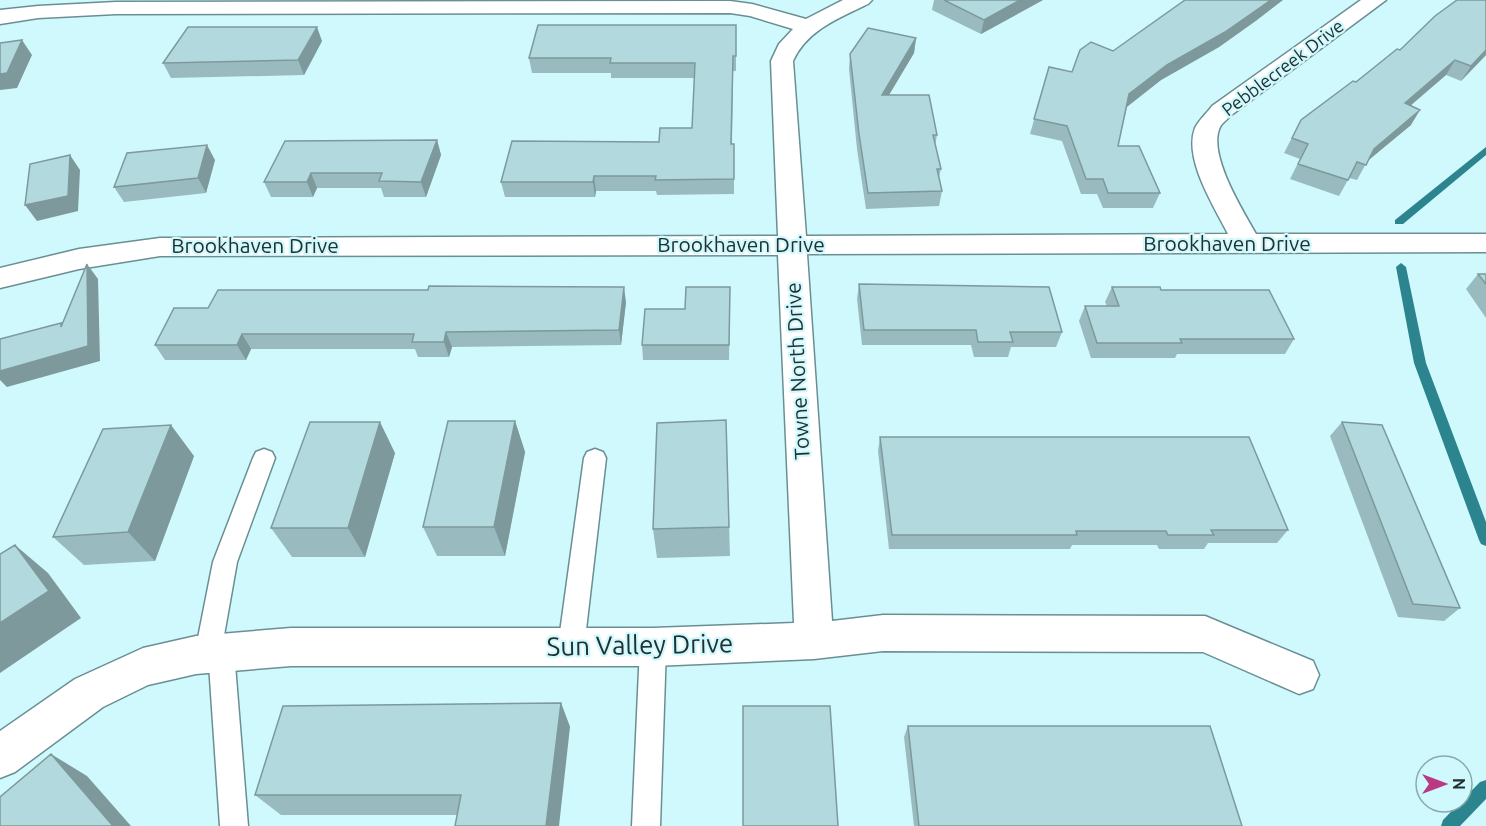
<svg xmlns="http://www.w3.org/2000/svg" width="1486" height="826" font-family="Ubuntu,sans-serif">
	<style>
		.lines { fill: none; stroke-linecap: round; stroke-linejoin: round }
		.stream { fill: #2c858e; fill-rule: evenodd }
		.lane-casing { stroke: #6a8f93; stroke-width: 3 }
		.street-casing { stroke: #6a8f93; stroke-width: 3 }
		.lane { fill: #fff; fill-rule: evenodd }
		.street { fill: #fff; fill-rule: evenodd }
		.wall { fill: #99bbbf }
		.shaded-wall { fill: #7d999b }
		.building { fill: #b2dade; stroke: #7d999b; stroke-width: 1.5 }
		.labels { text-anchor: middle; stroke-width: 4.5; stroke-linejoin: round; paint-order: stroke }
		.far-street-label { font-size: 18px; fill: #213032; stroke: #d0f9fd }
		.street-label { font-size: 21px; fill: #213032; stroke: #d0f9fd }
		.near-street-label { font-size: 26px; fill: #213032; stroke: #d0f9fd }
	</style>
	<rect width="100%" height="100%" fill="#d0f9fd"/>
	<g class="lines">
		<path class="stream" d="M 1486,147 L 1486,155 L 1403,224 L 1395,224 L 1395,220 Z
			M 1401,263 L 1406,267 L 1426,363 L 1486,522 L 1486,546 L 1481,544 L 1479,540 L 1414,363 L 1396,267 Z
			M 1486,780 L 1486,799 L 1460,826 L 1441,826 L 1443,820 L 1480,782 Z"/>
		<defs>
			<path id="lane" d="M 264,449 L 272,452 L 275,458 L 237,562 L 223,641 L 230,644 L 234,652 L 248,826 L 220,826 L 209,664 L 199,661 L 195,653 L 213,562 L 253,458 L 256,452 Z
				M 595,449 L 603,452 L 606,458 L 584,647 L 580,655 L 571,659 L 562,655 L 558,647 L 584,458 L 587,452 Z
				M 653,635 L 662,639 L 666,647 L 660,826 L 632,826 L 640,647 L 644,639 Z"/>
			<path id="street" d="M 843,0 L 872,0 L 868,4 C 839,18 807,30 793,61 L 806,236 L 1228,234 C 1215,208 1183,159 1195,128 C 1199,120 1207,113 1212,106 L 1361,0 L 1386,0 L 1230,116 C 1227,120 1222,123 1220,127 C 1207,154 1243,211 1256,234 L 1486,234 L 1486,252 L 807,254 L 832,621 L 883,615 L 1205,616 L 1313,661 L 1319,675 L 1313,689 L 1299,694 L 1203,652 L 883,651 L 814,659 L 653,666 L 291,666 L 196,674 L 148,685 L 103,707 L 15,772 L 0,778 L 0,731 L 75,679 L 143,648 L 196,636 L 291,628 L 653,628 L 794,623 L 778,255 L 160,256 L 79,269 L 0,288 L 0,268 L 79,249 L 160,238 L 778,236 L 771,61 L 779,44 L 793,29 L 750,16 L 730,13 L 116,14 L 38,18 L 0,24 L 0,10 L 38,6 L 116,2 L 730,1 L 752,4 L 806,19 Z"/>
		</defs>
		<use href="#lane" class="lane-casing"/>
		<use href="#street" class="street-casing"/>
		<use href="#lane" class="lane"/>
		<use href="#street" class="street"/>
	</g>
	<path class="wall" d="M 934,0 L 1043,0 L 981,34 L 932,10 Z
		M 1486,0 L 1486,55 L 1461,81 L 1446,75 L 1411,105 L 1411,125 L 1368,160 L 1357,180 L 1349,178 L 1339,196 L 1290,179 L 1300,159 L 1284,153 L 1301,120 L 1400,50 Z
		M 1257,20 L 1219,47 L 1161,80 L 1127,107 L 1118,146 L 1160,193 L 1153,208 L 1103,208 L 1097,194 L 1081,194 L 1062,141 L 1030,134 L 1049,67 L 1072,72 L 1113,51 Z
		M 736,25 L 736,71 L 733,71 L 732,144 L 734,144 L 734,194 L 657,195 L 656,191 L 596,191 L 595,197 L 505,197 L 501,182 L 659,142 L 692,128 L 695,78 L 611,78 L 611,73 L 532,73 L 529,58 Z
		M 916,38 L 914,53 L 889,95 L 937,135 L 935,146 L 941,169 L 939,177 L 942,191 L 939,206 L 866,209 L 857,149 L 849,69 L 850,54 Z
		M 322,41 L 304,75 L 171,78 L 163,63 Z
		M 437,140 L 441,155 L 426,197 L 384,197 L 381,188 L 317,188 L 313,197 L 271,197 L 264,182 Z
		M 215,160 L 206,193 L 124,202 L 114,187 Z
		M 1478,274 L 1486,274 L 1486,318 L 1466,289 Z
		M 859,284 L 1062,332 L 1056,347 L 1011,347 L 1008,357 L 974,357 L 971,345 L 862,345 L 857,299 Z
		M 1112,287 L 1161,290 L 1294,339 L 1285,354 L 1177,354 L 1175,358 L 1091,358 L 1079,321 L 1085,306 L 1107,306 L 1105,302 Z
		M 626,302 L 621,345 L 452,347 L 449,357 L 418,357 L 415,349 L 251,349 L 246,360 L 165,360 L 155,345 L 208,308 Z
		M 730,302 L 729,360 L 643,360 L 642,345 L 685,309 Z
		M 726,420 L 730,556 L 657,558 L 653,529 Z
		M 515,421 L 525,452 L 505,556 L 437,556 L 423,527 Z
		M 1342,422 L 1460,608 L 1444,621 L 1398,617 L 1330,436 Z
		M 880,437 L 1288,530 L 1277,543 L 1208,543 L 1204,549 L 1159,549 L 1157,545 L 1072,545 L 1070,549 L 889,549 L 878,451 Z
		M 395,453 L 365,557 L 292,557 L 271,528 Z
		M 194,456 L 155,561 L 84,565 L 53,537 Z
		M 561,703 L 570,727 L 457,815 L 281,815 L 255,795 Z
		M 908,726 L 1242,826 L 914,826 L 904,737 Z"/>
	<path class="shaded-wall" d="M 1020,0 L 1043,0 L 981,34 L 984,20 Z
		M 1271,0 L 1283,0 L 1257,20 L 1219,47 L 1161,80 L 1124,109 L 1129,94 L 1167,65 Z
		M 317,27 L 322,41 L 304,75 L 298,60 Z
		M 916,38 L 914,53 L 880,110 L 882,95 Z
		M 22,40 L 32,55 L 17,88 L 0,90 L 0,74 Z
		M 1486,50 L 1486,55 L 1461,81 L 1471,66 Z
		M 1455,60 L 1446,75 L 1396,118 L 1405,103 Z
		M 1420,110 L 1411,125 L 1364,164 L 1374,149 Z
		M 437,140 L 441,155 L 426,197 L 421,182 Z
		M 207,145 L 215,160 L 206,193 L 198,178 Z
		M 70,155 L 80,170 L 78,211 L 37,221 L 25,205 Z
		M 311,173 L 317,188 L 313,197 L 307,182 Z
		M 594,176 L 596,191 L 595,197 L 593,182 Z
		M 87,264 L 98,279 L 100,361 L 7,387 L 0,380 L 0,371 L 88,346 Z
		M 624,287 L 626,302 L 621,345 L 619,330 Z
		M 446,332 L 452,347 L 449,357 L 444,342 Z
		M 242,334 L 251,349 L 246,360 L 237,345 Z
		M 515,421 L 525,452 L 505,556 L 494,527 Z
		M 380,422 L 395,453 L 365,557 L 348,528 Z
		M 171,425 L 194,456 L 155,561 L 128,532 Z
		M 15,545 L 48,573 L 81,618 L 0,673 L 0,623 Z
		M 561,703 L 570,727 L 559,826 L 546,826 Z
		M 51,754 L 87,776 L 131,826 L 113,826 Z"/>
	<path class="building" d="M 944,0 L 1020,0 L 984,20 Z
		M 1185,0 L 1271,0 L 1225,32 L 1167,65 L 1129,94 L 1118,146 L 1139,146 L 1160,193 L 1108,193 L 1103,179 L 1086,179 L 1067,126 L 1034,119 L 1049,67 L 1072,72 L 1080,50 L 1091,42 L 1113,51 Z
		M 1457,0 L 1486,0 L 1486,50 L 1471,66 L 1455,60 L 1405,103 L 1420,110 L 1374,149 L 1366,165 L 1357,162 L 1348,180 L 1298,164 L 1308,144 L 1292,138 L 1301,120 L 1353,81 L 1356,82 L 1397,49 L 1400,50 L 1435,16 Z
		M 538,25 L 736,25 L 736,56 L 733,56 L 731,144 L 734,144 L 734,179 L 655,180 L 656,176 L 594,176 L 593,182 L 501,182 L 512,141 L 659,142 L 660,128 L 692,128 L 695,63 L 610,63 L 611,58 L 529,58 Z
		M 188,27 L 317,27 L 298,60 L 163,63 Z
		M 868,28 L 916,38 L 882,95 L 929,95 L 937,135 L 933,135 L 941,169 L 937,169 L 942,191 L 868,193 L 859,134 L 850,54 Z
		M 22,40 L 7,73 L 0,74 L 0,43 Z
		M 437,140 L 421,182 L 379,181 L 382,173 L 311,173 L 307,182 L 264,182 L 285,141 Z
		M 207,145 L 198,178 L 114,187 L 127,153 Z
		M 70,155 L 68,196 L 25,205 L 30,164 Z
		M 87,264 L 88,346 L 0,371 L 0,339 L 61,323 L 61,327 Z
		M 1478,274 L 1486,274 L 1486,284 Z
		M 859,284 L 1049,287 L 1062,332 L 1010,332 L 1013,342 L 978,342 L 976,330 L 864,330 Z
		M 429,286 L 624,287 L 619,330 L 446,332 L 444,342 L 412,342 L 414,334 L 242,334 L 237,345 L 155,345 L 174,308 L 208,308 L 218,290 L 428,290 Z
		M 686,287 L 730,287 L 729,345 L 642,345 L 645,309 L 685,309 Z
		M 1112,287 L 1160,287 L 1161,290 L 1269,290 L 1294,339 L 1180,339 L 1182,343 L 1097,343 L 1085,306 L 1119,306 Z
		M 726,420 L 729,527 L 653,529 L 657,423 Z
		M 448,421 L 515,421 L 494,527 L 423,527 Z
		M 310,422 L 380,422 L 348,528 L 271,528 Z
		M 1342,422 L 1382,425 L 1460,608 L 1413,604 Z
		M 171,425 L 128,532 L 53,537 L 103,429 Z
		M 880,437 L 1249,437 L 1288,530 L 1211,530 L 1214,535 L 1168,535 L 1166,531 L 1076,531 L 1077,535 L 892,535 Z
		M 15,545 L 49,591 L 0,623 L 0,554 Z
		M 561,703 L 546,826 L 455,826 L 461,795 L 255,795 L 283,706 Z
		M 743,706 L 830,706 L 838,826 L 743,826 Z
		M 908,726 L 1210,726 L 1242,826 L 919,826 Z
		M 51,754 L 113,826 L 0,826 L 0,797 Z"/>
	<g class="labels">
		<g class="far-street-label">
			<text transform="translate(1283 68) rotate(-37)" y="6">Pebblecreek Drive</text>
		</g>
		<g class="street-label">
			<text x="1227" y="251">Brookhaven Drive</text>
			<text x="741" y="252">Brookhaven Drive</text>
			<text x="255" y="253">Brookhaven Drive</text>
			<text transform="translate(798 371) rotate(-93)" y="7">Towne North Drive</text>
		</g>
		<g class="near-street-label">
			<text transform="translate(640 645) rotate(-1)" y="9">Sun Valley Drive</text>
		</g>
	</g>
	<g transform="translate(1444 784) rotate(90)"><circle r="28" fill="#d0f9fd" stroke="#8aa9ac" stroke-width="1.5"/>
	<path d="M0-4.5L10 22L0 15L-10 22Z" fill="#b93984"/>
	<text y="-9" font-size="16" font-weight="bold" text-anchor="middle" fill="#213032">N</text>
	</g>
</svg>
